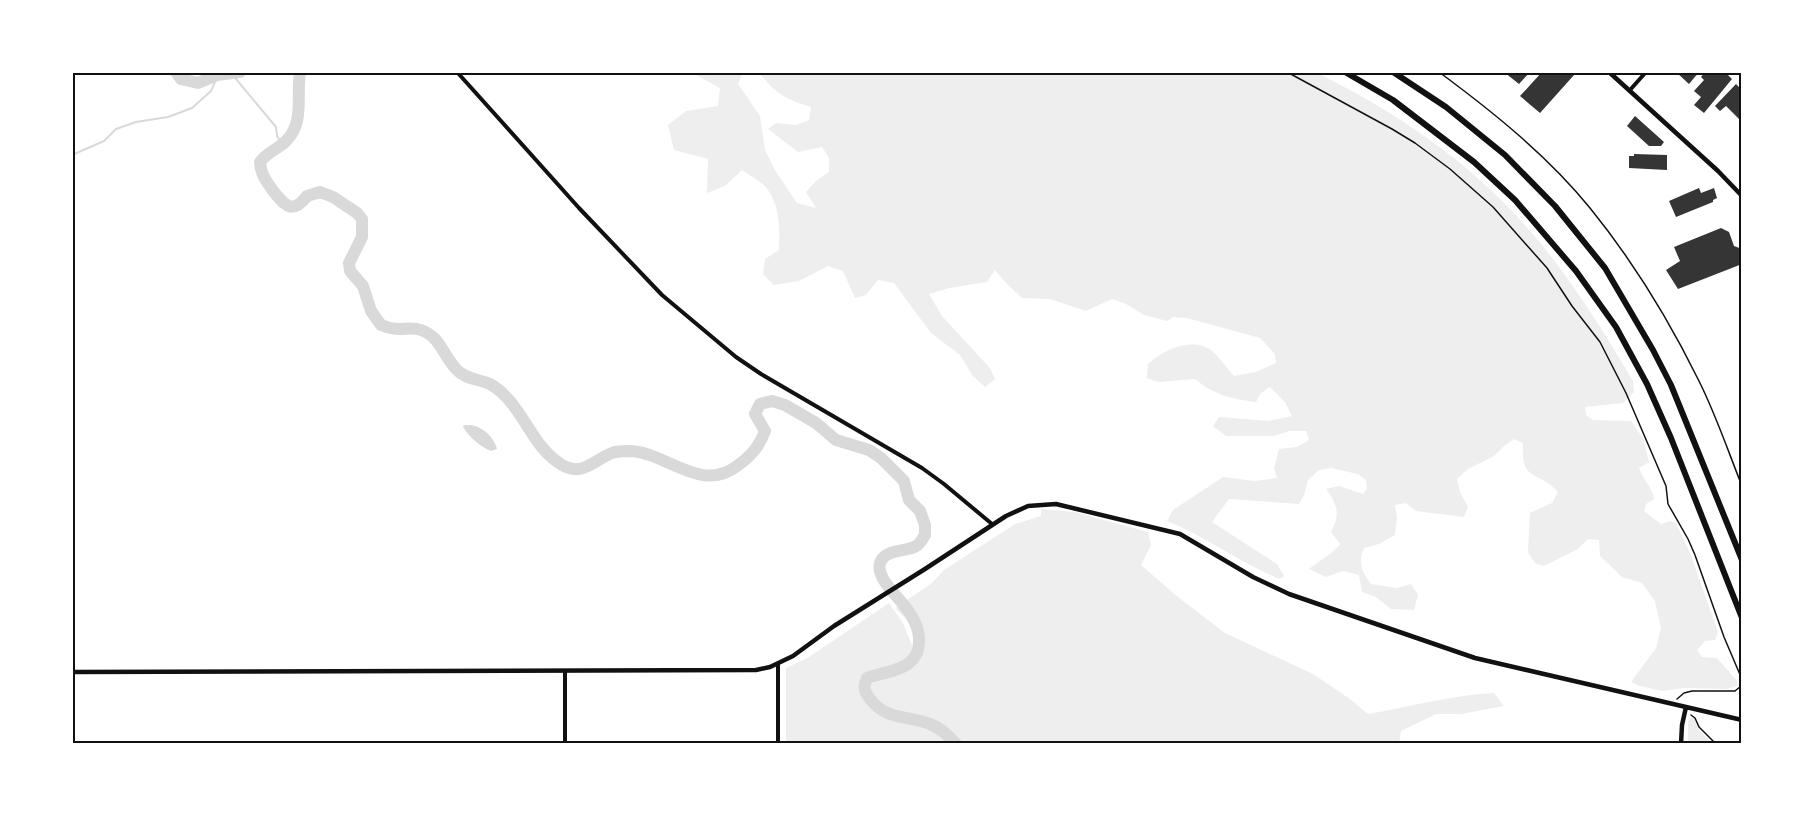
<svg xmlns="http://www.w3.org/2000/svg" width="1814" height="816" font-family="'Libre Baskerville',serif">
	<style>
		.green { fill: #eee }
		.water { fill: #d9d9d9 }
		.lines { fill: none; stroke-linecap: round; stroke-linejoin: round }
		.stream { stroke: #d9d9d9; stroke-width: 2 }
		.river { stroke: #d9d9d9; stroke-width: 12 }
		.building { fill: #353535 }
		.path { stroke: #111; stroke-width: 1.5 }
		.minor { stroke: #111; stroke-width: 4 }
		.tertiary { stroke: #111; stroke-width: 4.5 }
		.trunk { stroke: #111; stroke-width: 6 }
		.neatline { fill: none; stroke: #111; stroke-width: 2 }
	</style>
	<rect width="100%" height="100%" fill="#fff"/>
	<path class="green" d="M 691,72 L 743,72 L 738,84 L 760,116 L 765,150 L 776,172 L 797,203 L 816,208 L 806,192 L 816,181 L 829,172 L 829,158 L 822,147 L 798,152 L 768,129 L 776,123 L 796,125 L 809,120 L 811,107 C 787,100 774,93 759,72 L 1315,72 C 1387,107 1457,153 1512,211 C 1560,261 1598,322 1633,381 L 1634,392 L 1623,403 L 1585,407 L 1586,415 L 1593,420 L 1631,421 L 1643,438 L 1649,462 L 1639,468 C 1643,480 1653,488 1654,499 L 1646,504 L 1644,511 L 1661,524 L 1670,521 L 1676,523 L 1690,553 L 1718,632 L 1715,640 L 1705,641 L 1697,650 L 1702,657 L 1717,658 L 1737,681 L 1737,686 L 1727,689 L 1684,688 L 1662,691 L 1640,686 L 1631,682 L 1656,648 L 1661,628 L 1655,601 L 1642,583 L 1622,577 L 1600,556 L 1599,540 L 1588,539 L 1578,549 L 1544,566 L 1535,563 L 1528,552 L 1530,513 L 1552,503 L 1558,492 C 1536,469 1521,483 1523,443 L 1514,439 L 1504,446 L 1494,456 L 1468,469 L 1457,479 L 1460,492 L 1468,507 L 1464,517 L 1416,511 L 1406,503 L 1395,505 L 1397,517 L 1395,535 L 1379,544 L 1364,548 C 1358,564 1361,570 1371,584 L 1397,588 L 1411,584 L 1418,595 L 1414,610 L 1391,609 L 1376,597 L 1362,592 L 1359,575 L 1343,571 L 1326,577 L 1309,569 C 1320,560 1332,555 1340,544 L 1331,532 C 1341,514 1337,504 1326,489 L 1339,486 L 1363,494 L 1367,489 L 1366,480 L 1358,474 L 1331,468 L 1319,470 L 1308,480 L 1304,495 L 1299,504 L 1229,499 L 1212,522 L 1277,564 L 1284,576 L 1280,579 C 1240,563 1207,537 1167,521 L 1173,510 L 1223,477 L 1254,481 L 1277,478 L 1274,468 L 1279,449 L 1297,447 L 1309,440 L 1306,431 L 1290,431 L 1273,436 L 1226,436 L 1213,426 L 1219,417 L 1269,421 L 1292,416 L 1285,402 L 1270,387 L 1261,393 L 1256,402 C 1232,399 1214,395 1195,379 L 1158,382 L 1147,378 L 1148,364 C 1163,350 1193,336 1212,351 C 1220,358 1227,368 1234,376 L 1256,372 L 1276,363 L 1275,354 L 1260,338 L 1187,318 L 1173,317 L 1167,321 L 1144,315 L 1126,304 L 1112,299 L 1086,311 L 1050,299 L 1022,298 L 1006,283 L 995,270 L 987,282 L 949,288 L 929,294 L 942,316 L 990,368 L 995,379 L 985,387 L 973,376 L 960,355 L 931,333 L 894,283 L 878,280 L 866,295 L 855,298 L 843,271 L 828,266 L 799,281 L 774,285 L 763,274 L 765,259 L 779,250 C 780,230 780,207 768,190 C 763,182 750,176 742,170 L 725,186 L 707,193 L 708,159 L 674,150 L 668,125 L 686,111 L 718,106 L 720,88 Z
		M 1041,509 L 1075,512 L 1148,532 L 1151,545 L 1141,565 L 1178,597 L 1225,633 L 1313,674 L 1350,699 L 1368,714 C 1410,707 1451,695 1494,693 L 1504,706 L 1461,714 L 1436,714 L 1401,731 L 1399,744 L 786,744 L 786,668 L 809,657 L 889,603 L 903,623 L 916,655 L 915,628 L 895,608 L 932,583 L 944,570 L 1015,524 L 1041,516 Z
		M 1691,717 L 1694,718 L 1699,730 L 1713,744 L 1688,744 L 1688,722 Z"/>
	<path class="water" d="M 466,425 C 480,424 493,435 497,449 L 491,451 C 482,448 466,435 463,426 Z"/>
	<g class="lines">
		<path class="stream" d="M 231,73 L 276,127 L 277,136 L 282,144
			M 72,155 L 104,141 L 116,129 L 136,122 L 168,117 L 192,108 L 211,91 L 218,75"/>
		<path class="river" d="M 176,72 L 181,79 L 198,83 L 217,75 L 240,72
			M 300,72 C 296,96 305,122 286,141 C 277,150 267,152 260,162 C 261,175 266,181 274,192 C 286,207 293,214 307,196 L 320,192 L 333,197 L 357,213 L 362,219 L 362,237 L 349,263 L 350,271 L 363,286 L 371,311 L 381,325 C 386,327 393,329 399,329 C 407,329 413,327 421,330 C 441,337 443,356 457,370 C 465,379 479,379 490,384 C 499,389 507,397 513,405 C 530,427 538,450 562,465 C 582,477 594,460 612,453 C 617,451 624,451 630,451 C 666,452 701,494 737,466 C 751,456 759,447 765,431 L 755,414 L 760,404 L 772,401 L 785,405 L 816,423 L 836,440 L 869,450 L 881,458 L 904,481 L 909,500 L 920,511 L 925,525 L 925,535 C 923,538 920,544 916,546 C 907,552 884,549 880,563 C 874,586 921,607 919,642 C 919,649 916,657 910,662 C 901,671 880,673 867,678 C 863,687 864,691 870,699 C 887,721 908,715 930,724 C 941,728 949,736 956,744"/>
	</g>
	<path class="building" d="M 1504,72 L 1530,72 L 1519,84 Z
		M 1542,72 L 1571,72 L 1574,75 L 1540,113 L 1520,96 Z
		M 1676,72 L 1699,72 L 1689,84 Z
		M 1705,72 L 1725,72 L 1732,79 L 1704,113 L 1694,105 L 1701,97 L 1694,91 L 1704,80 L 1701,77 Z
		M 1736,84 L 1742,90 L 1742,122 L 1726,106 L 1720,111 L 1715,106 Z
		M 1635,116 L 1664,142 L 1661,146 L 1649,146 L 1627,126 Z
		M 1634,154 L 1667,155 L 1667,170 L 1629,168 L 1629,156 L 1634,156 Z
		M 1699,188 L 1701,193 L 1714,188 L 1717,198 L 1713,200 L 1713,202 L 1676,217 L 1669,201 Z
		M 1721,228 L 1729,232 L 1734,246 L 1742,249 L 1742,264 L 1678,289 L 1666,270 L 1680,261 L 1674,247 Z"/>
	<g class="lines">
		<path class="path" d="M 1287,72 L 1392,129 L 1415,143 L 1450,169 L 1493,207 L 1547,268 L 1572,306 L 1600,342 L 1626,393 L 1666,486 L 1668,504 L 1688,539 L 1695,555 L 1724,637 L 1741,677 L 1741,686 L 1735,691 L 1692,691 L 1684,693 L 1677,699
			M 1439,72 C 1493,112 1548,156 1590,208 C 1633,261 1669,320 1699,381 C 1716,415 1728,451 1742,486
			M 1691,715 L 1695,718 L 1699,727 L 1716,744"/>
		<path class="minor" d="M 457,72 L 579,208 L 662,295 L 736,357 L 761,374 L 922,468 L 944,484 L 992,524
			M 1630,90 L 1646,72
			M 565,672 L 565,744
			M 778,744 L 778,664"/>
		<path class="tertiary" d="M 1609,72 L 1718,171 L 1742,196
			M 72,672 L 756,670 L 770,667 L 793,656 L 834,626 L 925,569 L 1006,516 L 1028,506 L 1056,504 L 1180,534 L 1253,577 L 1289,594 L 1475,658 L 1742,720
			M 1681,744 L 1682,725 L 1686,707"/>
		<path class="trunk" d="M 1345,72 L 1393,100 L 1474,162 L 1515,200 L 1576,271 L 1616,327 L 1647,384 L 1671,438 L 1742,618
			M 1393,72 L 1446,107 L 1505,155 L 1555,206 L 1605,268 L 1653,350 L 1671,385 L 1742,560"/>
	</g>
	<rect width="1814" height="816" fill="none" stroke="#ffffff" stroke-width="147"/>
	<rect x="74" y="74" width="1666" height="668" class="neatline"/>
</svg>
